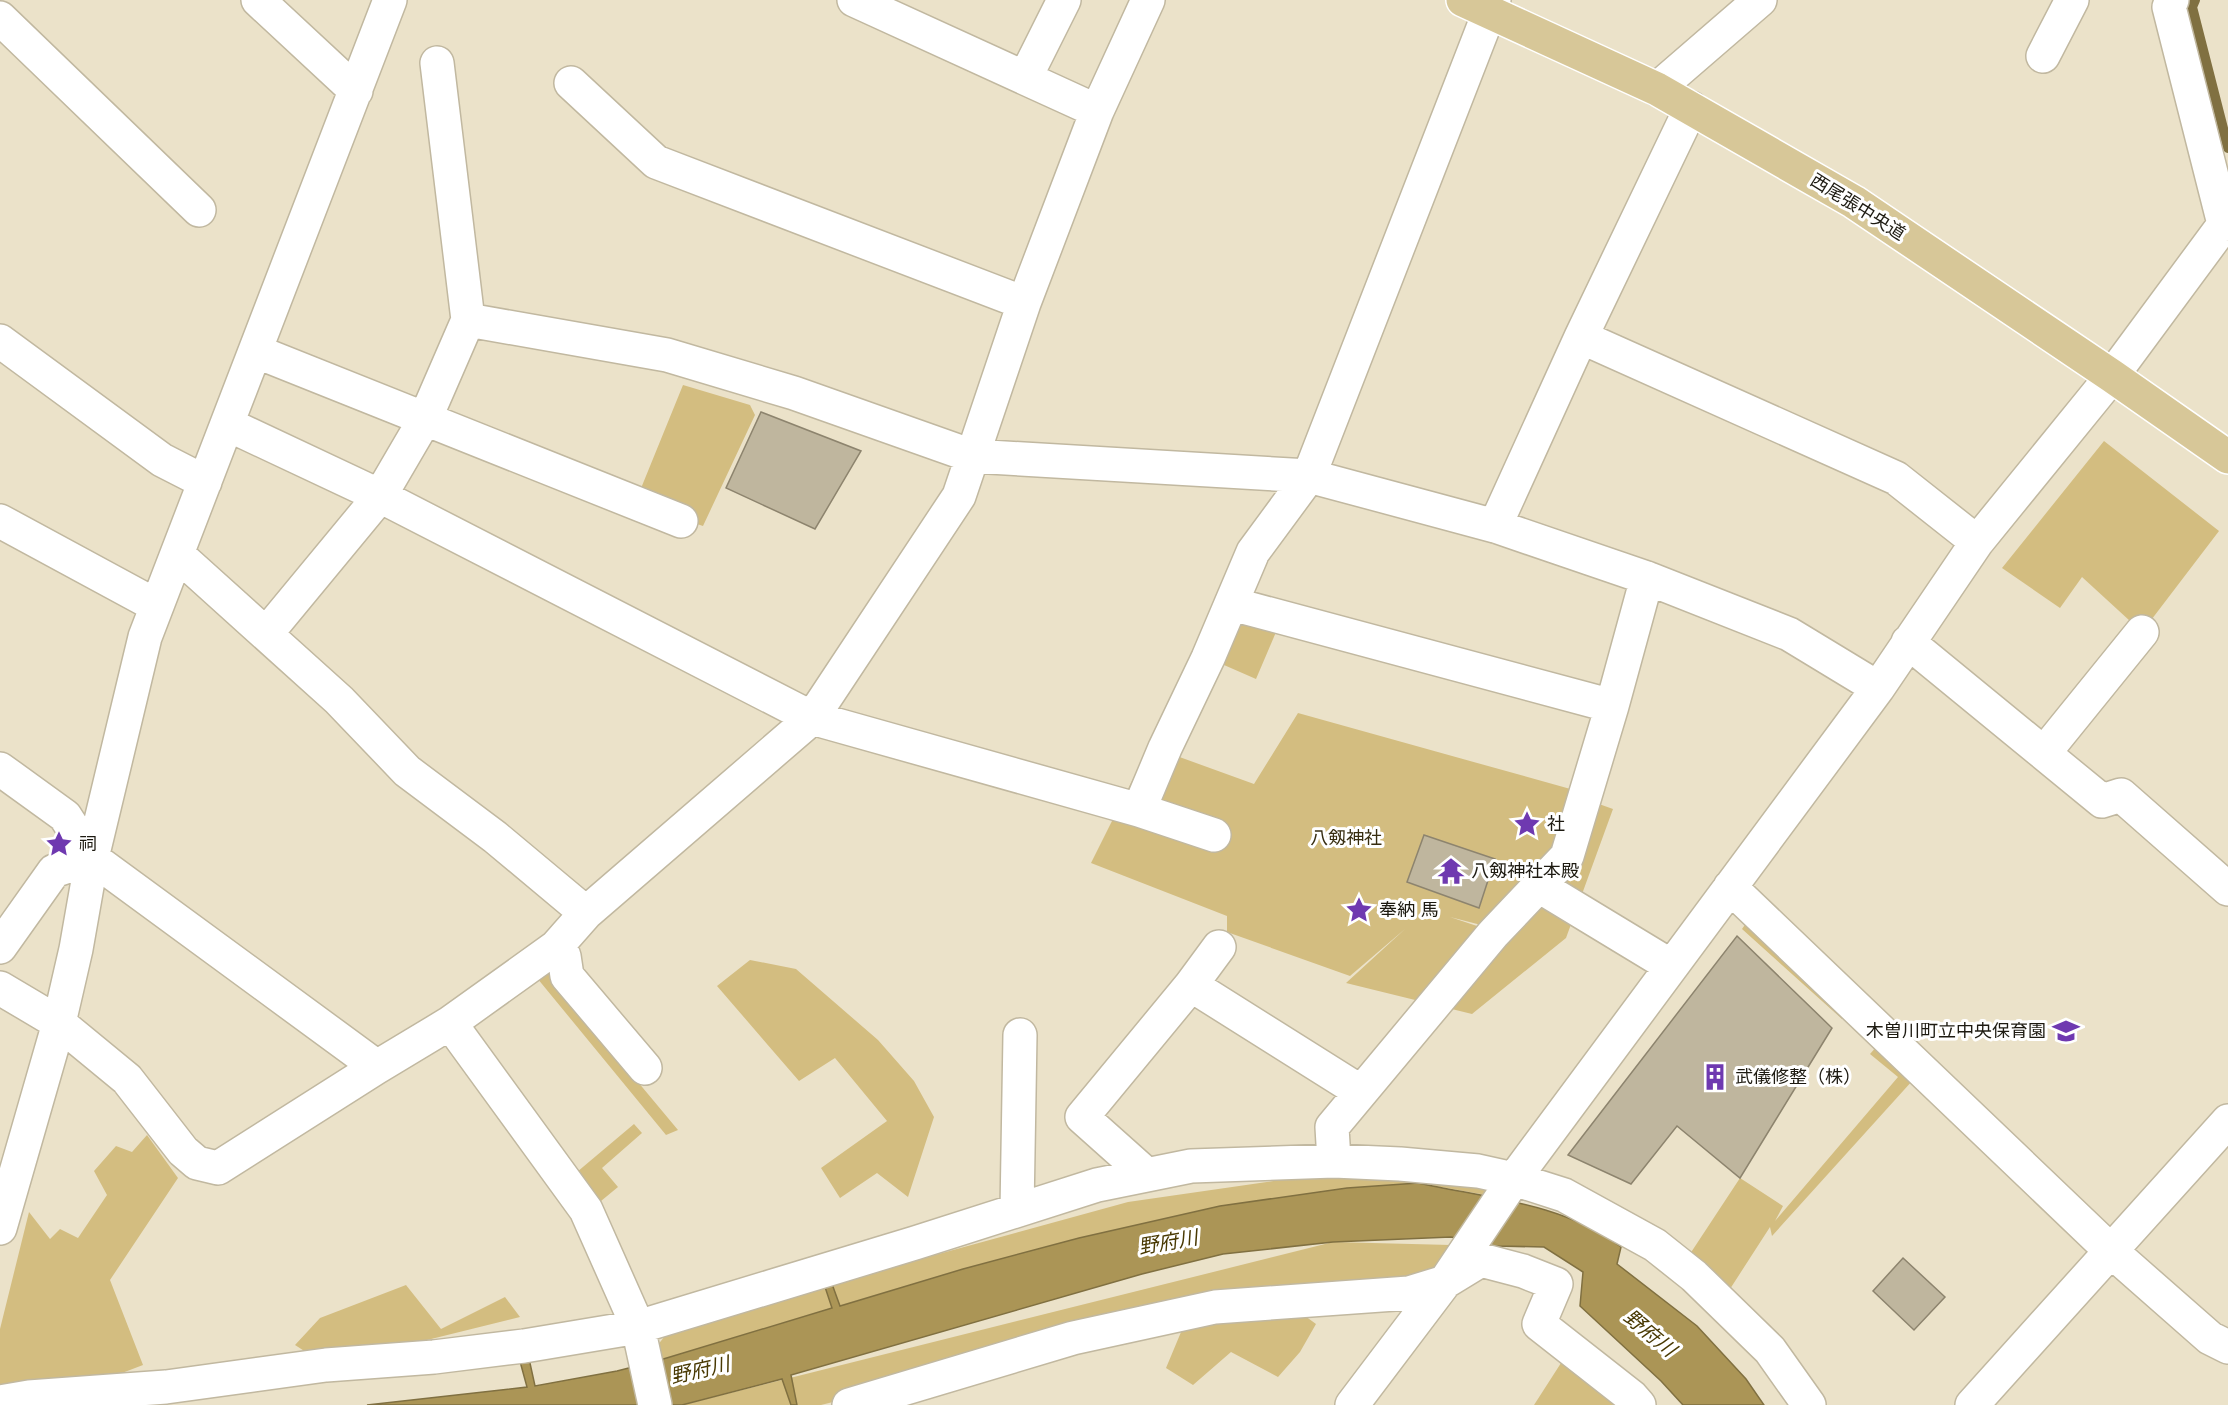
<svg xmlns="http://www.w3.org/2000/svg" width="2228" height="1405" font-family="Jost,'Noto Sans JP',sans-serif">
	<style>
		.green { fill: #d3bd80 }
		.water { fill: #ab9556; stroke: #807041; stroke-width: 1.5 }
		.lines { fill: none; stroke-linecap: round; stroke-linejoin: round }
		.stream { stroke: #807041; stroke-width: 10 }
		.building { fill: #bfb69e; stroke: #8d846e; stroke-width: 1.5 }
		.minor-casing { stroke: #c1b8a0; stroke-width: 36 }
		.major-casing { stroke: #fff; stroke-width: 36 }
		.minor { stroke: #fff; stroke-width: 33 }
		.major { stroke: #d7c798; stroke-width: 33 }
		.labels { text-anchor: middle; stroke-width: 6; stroke-linejoin: round; paint-order: stroke }
		.street-label { font-size: 18px; fill: #1d1a11; stroke: #fff }
		.poi-label { font-size: 18px; fill: #1d1a11; stroke: #fff; text-anchor: start }
		.park-label { font-size: 18px; fill: #372d10; stroke: #fff }
		.water-label { font-size: 20px; font-style: italic; fill: #493903; stroke: #fff }
	</style>
	<rect width="100%" height="100%" fill="#ebe2c9"/>
	<path class="green" d="M 683,385 L 750,405 L 755,415 L 703,526 L 635,503 Z
		M 2104,441 L 2219,531 L 2142,632 L 2082,577 L 2060,608 L 2002,568 Z
		M 1232,604 L 1279,625 L 1256,679 L 1208,658 Z
		M 1298,713 L 1574,790 L 1555,849 L 1485,926 L 1450,917 L 1495,932 L 1567,856 L 1585,799 L 1613,809 L 1566,938 L 1472,1014 L 1346,983 L 1405,929 L 1350,976 L 1227,932 L 1227,916 L 1091,863 L 1134,777 L 1158,792 L 1174,755 L 1254,784 Z
		M 1749,919 L 1846,1011 L 1842,1019 L 1742,929 Z
		M 750,960 L 796,969 L 878,1040 L 914,1081 L 934,1117 L 908,1197 L 877,1173 L 840,1198 L 821,1168 L 887,1121 L 835,1058 L 799,1081 L 717,986 Z
		M 537,961 L 678,1130 L 666,1135 L 528,967 Z
		M 1877,1046 L 1913,1080 L 1772,1236 L 1770,1227 L 1730,1289 L 1686,1260 L 1740,1178 L 1783,1206 L 1775,1221 L 1898,1077 L 1870,1054 Z
		M 634,1124 L 642,1133 L 602,1168 L 618,1187 L 601,1201 L 577,1172 Z
		M 147,1135 L 178,1178 L 110,1280 L 143,1365 L 101,1381 L 0,1391 L 0,1329 L 29,1212 L 50,1239 L 60,1229 L 78,1238 L 107,1195 L 94,1171 L 116,1146 L 132,1152 Z
		M 1349,1170 L 1500,1186 L 1492,1196 L 1418,1183 L 1220,1206 L 963,1269 L 660,1360 L 657,1346 L 672,1327 L 1128,1202 Z
		M 1333,1242 L 1451,1245 L 1436,1284 L 1286,1302 L 1316,1324 L 1300,1352 L 1278,1377 L 1231,1352 L 1193,1385 L 1166,1368 L 1189,1313 L 821,1405 L 682,1405 Z
		M 406,1285 L 441,1329 L 505,1297 L 520,1317 L 326,1365 L 295,1345 L 320,1318 Z
		M 1561,1363 L 1624,1404 L 1625,1405 L 1534,1405 Z"/>
	<path class="water" d="M 1418,1183 C 1486,1198 1564,1203 1621,1247 L 1617,1264 L 1697,1326 L 1746,1379 L 1764,1405 L 1683,1405 L 1661,1381 L 1580,1306 L 1583,1272 L 1544,1247 L 1496,1246 L 1451,1237 L 1333,1242 L 1223,1254 L 1142,1274 L 791,1375 L 797,1405 L 791,1405 L 782,1379 L 682,1405 L 367,1405 L 527,1387 L 518,1354 L 528,1354 L 535,1386 L 617,1371 L 660,1360 L 832,1308 L 825,1287 L 832,1284 L 840,1306 L 963,1269 L 1079,1238 L 1220,1206 L 1347,1188 Z"/>
	<g class="lines">
		<path class="stream" d="M 2195,0 L 2192,7 L 2228,148"/>
	</g>
	<path class="building" d="M 761,412 L 861,451 L 815,529 L 726,488 Z
		M 1424,835 L 1495,859 L 1479,908 L 1407,882 Z
		M 1737,936 L 1832,1028 L 1740,1178 L 1677,1126 L 1631,1184 L 1568,1155 Z
		M 1903,1258 L 1945,1297 L 1914,1330 L 1873,1291 Z"/>
	<g class="lines">
		<defs>
			<path id="minor" d="M 258,0 L 356,91
				M 854,0 L 1097,111
				M 2172,0 L 2169,7 L 2224,224
				M 0,18 L 199,210
				M 2043,56 L 2072,0
				M 437,63 L 468,320 L 667,355 L 794,393 L 972,456 L 1309,476 L 1495,526 L 1647,578 L 1789,634 L 1878,688
				M 1025,78 L 1064,0
				M 571,83 L 656,162 L 1024,303
				M 1657,89 L 1760,0
				M 1581,337 L 1896,478 L 1977,542
				M 0,341 L 162,460 L 205,482
				M 255,351 L 681,521
				M 227,424 L 380,496 L 812,718 L 1139,810 L 1214,835
				M 0,521 L 157,606
				M 1495,526 L 1581,337 L 1691,108
				M 177,554 L 339,700 L 407,771 L 495,837 L 586,913
				M 1232,604 L 1612,706
				M 266,634 L 380,496 L 425,419 L 468,320
				M 1908,642 L 2102,801 L 2121,795 L 2228,889
				M 2044,753 L 2142,632
				M 0,769 L 65,816 L 92,858
				M 1139,810 L 1165,748 L 1208,658 L 1253,552 L 1309,476 L 1494,0
				M 1539,886 L 1671,966
				M 1730,887 L 2111,1251 L 2210,1338 L 2228,1347
				M 0,947 L 54,871 L 92,858 L 377,1067 L 450,1023 L 556,947 L 586,913 L 812,718 L 959,496 L 1024,303 L 1097,111 L 1148,0
				M 556,947 L 564,956 L 567,976 L 645,1068
				M 1191,985 L 1361,1092
				M 0,988 L 59,1023 L 127,1079 L 183,1151 L 197,1163 L 218,1168 L 377,1067
				M 450,1023 L 586,1210 L 638,1327 L 655,1405
				M 1334,1161 L 1332,1127 L 1493,934 L 1567,856 L 1612,706 L 1647,578
				M 1147,1175 L 1082,1117 L 1191,985 L 1219,947
				M 1017,1210 L 1020,1035
				M 0,1228 L 59,1023 L 76,949 L 92,858 L 145,637 L 390,0
				M 0,1402 L 29,1397 L 166,1387 L 326,1365 L 434,1357 L 524,1346 L 638,1327 L 915,1243 L 1097,1185 L 1191,1166 L 1334,1161 L 1400,1164 L 1478,1171 L 1514,1179 L 1564,1195 L 1655,1245 L 1694,1276 L 1770,1350 L 1809,1405
				M 849,1405 L 1073,1338 L 1215,1307 L 1409,1293 L 1445,1282 L 1481,1260 L 1523,1271 L 1556,1284 L 1539,1324 L 1632,1397 L 1639,1405
				M 1352,1405 L 1445,1282 L 1514,1179 L 1878,688 L 1977,542 L 2112,376 L 2228,219
				M 1972,1405 L 2228,1121"/>
			<path id="major" d="M 1463,0 L 1657,89 L 1854,202 L 2112,376 L 2228,457"/>
		</defs>
		<use href="#minor" class="minor-casing"/>
		<use href="#major" class="major-casing"/>
		<use href="#minor" class="minor"/>
		<use href="#major" class="major"/>
	</g>
	<defs>
		<symbol id="sight-bare" viewBox="-9 -9 18 18"><path d="M0-6L1.8-2.2L6-1.7L2.9 1.2L3.7 5.4L0 3.3L-3.7 5.4L-2.9 1.2L-6-1.7L-1.8-2.2Z" fill="#6f39b0" stroke="#fff" stroke-width="2.5" paint-order="stroke"/></symbol>
		<symbol id="temple-bare" viewBox="-9 -9 18 18"><path d="M0-6L5-2H3V0L6.5 2.5H4V6H1.5V3h-3V6H-4V2.5H-6.5L-3 0V-2H-5Z" fill="#6f39b0" stroke="#fff" stroke-width="2.5" paint-order="stroke"/></symbol>
		<symbol id="school-bare" viewBox="-9 -9 18 18"><path d="M0-5L7-2L0 1L-7-2ZM-4 1L0 2.5L4 1V4Q0 6-4 4Z" fill="#6f39b0" stroke="#fff" stroke-width="2.5" paint-order="stroke"/></symbol>
		<symbol id="building-bare" viewBox="-9 -9 18 18"><path d="M-4-6H4V6H1V3H-1V6H-4ZM-2.5-4.3h1.7v1.8h-1.7ZM.8-4.3h1.7v1.8H.8ZM-2.5-1h1.7V.8h-1.7ZM.8-1h1.7V.8H.8Z" fill="#6f39b0" stroke="#fff" stroke-width="2.5" paint-order="stroke"/></symbol>
	</defs>
	<g fill-rule="evenodd">
		<use href="#sight-bare" x="1508" y="805" width="38" height="38"/>
		<use href="#sight-bare" x="40" y="825" width="38" height="38"/>
		<use href="#temple-bare" x="1432" y="852" width="38" height="38"/>
		<use href="#sight-bare" x="1340" y="891" width="38" height="38"/>
		<use href="#school-bare" x="2047" y="1012" width="38" height="38"/>
		<use href="#building-bare" x="1696" y="1058" width="38" height="38"/>
	</g>
	<g class="labels">
		<g class="street-label">
			<text transform="translate(1858 207) rotate(32)" y="6">西尾張中央道</text>
		</g>
		<g class="poi-label">
			<text x="1547" y="830">社</text>
			<text x="79" y="850">祠</text>
			<text x="1471" y="877">八剱神社本殿</text>
			<text x="1379" y="916">奉納 馬</text>
			<text x="2046" y="1037" text-anchor="end">木曽川町立中央保育園</text>
			<text x="1735" y="1083">武儀修整（株）</text>
		</g>
		<g class="park-label">
			<text x="1346" y="844">八剱神社</text>
		</g>
		<g class="water-label">
			<text transform="translate(1168 1242) rotate(-10)" y="7">野府川</text>
			<text transform="translate(1650 1333) rotate(40)" y="7">野府川</text>
			<text transform="translate(700 1370) rotate(-13)" y="7">野府川</text>
		</g>
	</g>
</svg>
